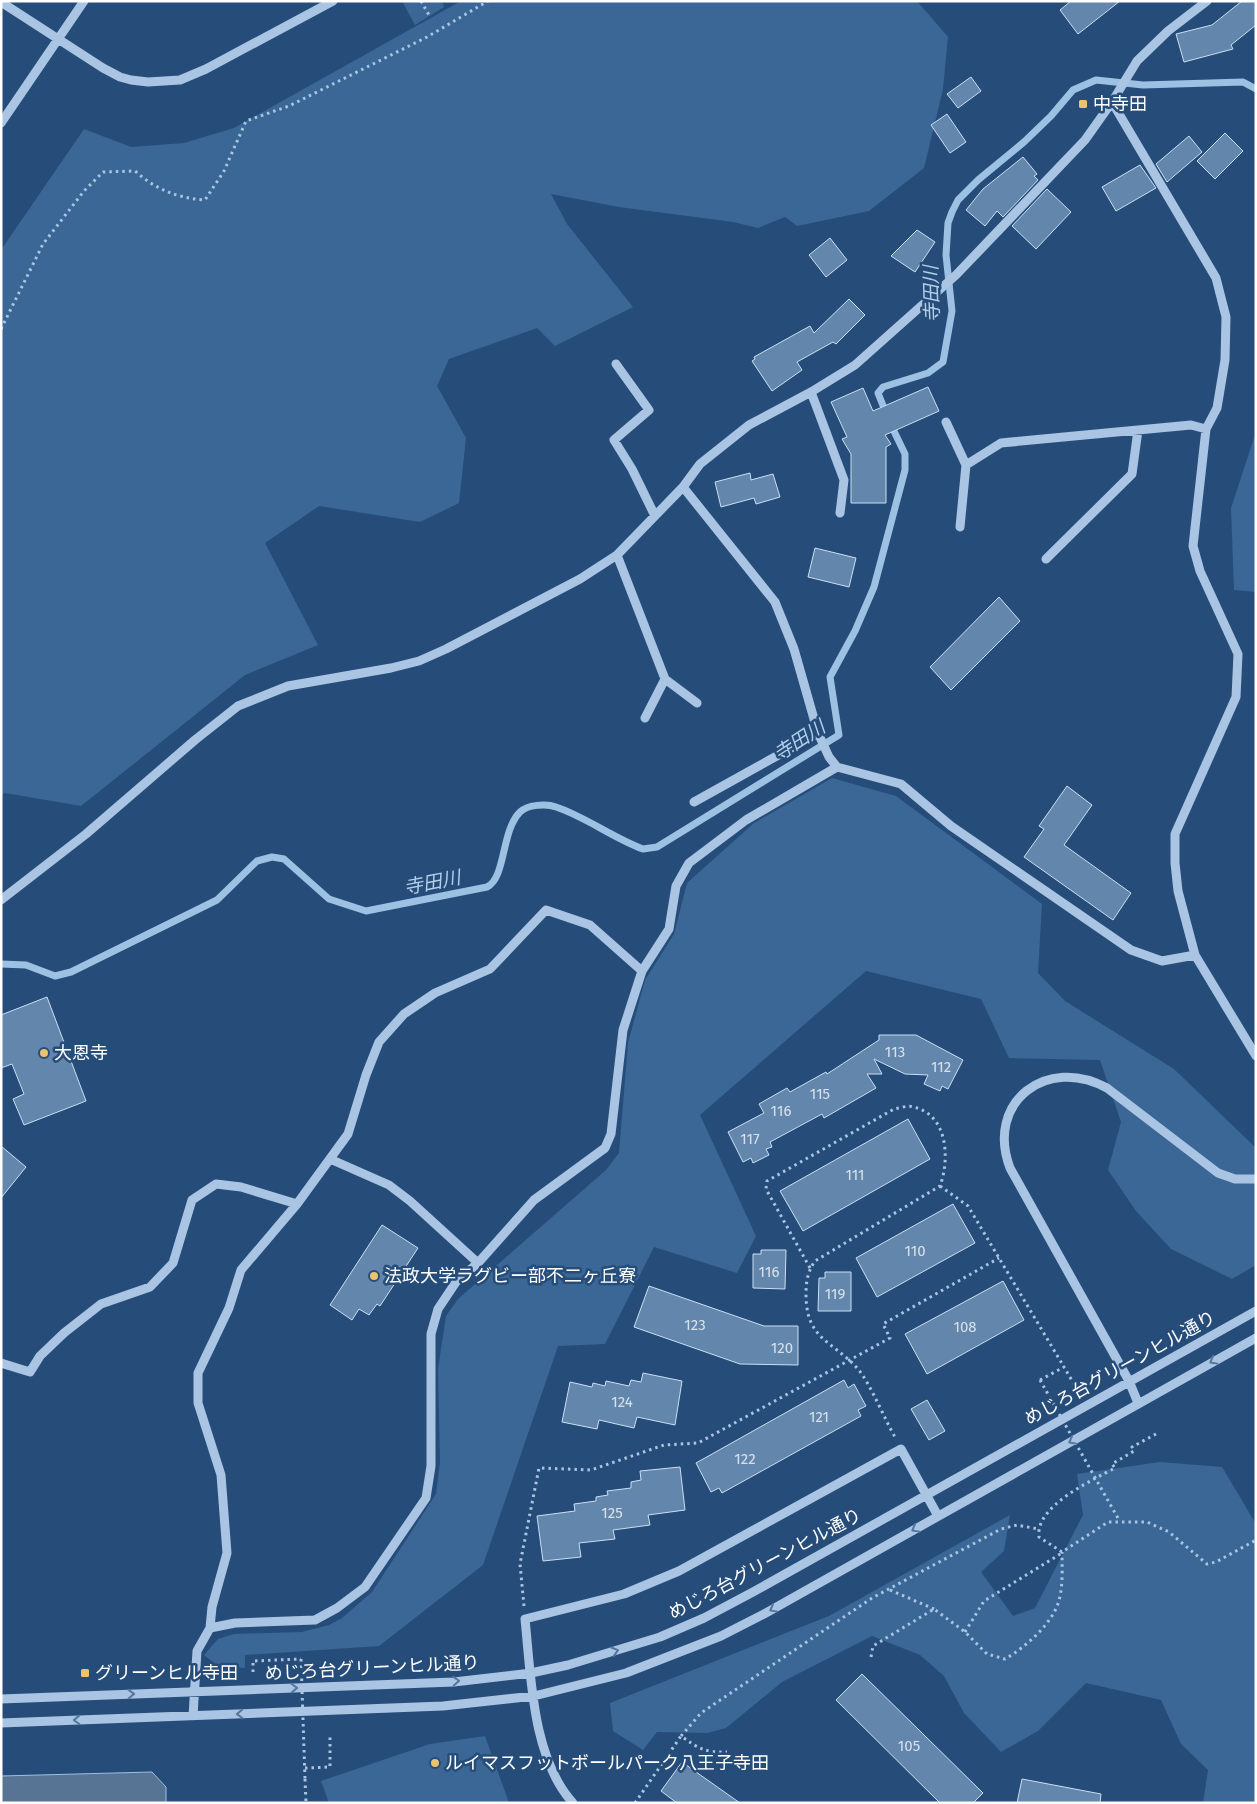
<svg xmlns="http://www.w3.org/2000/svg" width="1257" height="1804" font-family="'Fira Sans','Noto Sans JP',sans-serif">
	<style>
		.green { fill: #3a6796 }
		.water { fill: #587494; stroke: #9dc1e3 }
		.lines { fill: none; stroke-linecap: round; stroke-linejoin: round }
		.stream { stroke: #9dc1e3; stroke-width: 7 }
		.building { fill: #6386ac; stroke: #cbdff3 }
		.path { stroke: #a9c5e3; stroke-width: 3; stroke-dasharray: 2.5 4; stroke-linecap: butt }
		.minor { stroke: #a9c5e3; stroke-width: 9 }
		.path-bridge { stroke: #a9c5e3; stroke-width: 3; stroke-dasharray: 2.5 4; stroke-linecap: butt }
		.oneway { stroke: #54779e }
		.poi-dot { fill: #ebc26e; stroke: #264d79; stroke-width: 2 }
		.labels { text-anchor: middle; stroke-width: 5; stroke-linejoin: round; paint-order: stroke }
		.number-label { font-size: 15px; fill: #d8e1ea }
		.poi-label { font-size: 18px; fill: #fff; stroke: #264d79; text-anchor: start }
		.street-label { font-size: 18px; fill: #fff; stroke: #264d79 }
		.water-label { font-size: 19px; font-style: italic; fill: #b4cfeb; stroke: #264d79 }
	</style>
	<rect width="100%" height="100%" fill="#264d79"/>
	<path class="green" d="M 402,1 L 442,1 L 444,7 L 415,25 Z
		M 461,1 L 917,1 L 948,37 L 943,89 L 924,168 L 869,211 L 797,226 L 785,217 L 758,228 L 733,222 L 619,207 L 551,194 L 567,224 L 633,307 L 555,346 L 537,328 L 449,359 L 437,386 L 466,438 L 459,503 L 420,522 L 319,506 L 265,543 L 318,645 L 245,675 L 81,806 L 5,793 L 1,795 L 1,250 L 84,129 L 131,147 L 184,143 L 234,128 Z
		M 1256,432 L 1256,592 L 1234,590 L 1231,508 Z
		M 832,778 L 896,796 L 1042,904 L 1038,973 L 1065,1001 L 1174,1069 L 1256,1148 L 1256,1265 L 1232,1279 L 1171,1249 L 1136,1211 L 1108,1170 L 1121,1122 L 1100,1060 L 1009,1058 L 981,999 L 866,971 L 700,1115 L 756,1236 L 737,1273 L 654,1247 L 605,1344 L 558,1346 L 483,1565 L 379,1646 L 245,1655 L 245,1668 L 218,1666 L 204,1655 L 218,1639 L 234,1634 L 302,1632 L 329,1625 L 342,1618 L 372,1592 L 436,1494 L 440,1462 L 438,1369 L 446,1316 L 458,1299 L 606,1170 L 619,1153 L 628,1043 L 645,980 L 674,934 L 687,883 L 754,823 Z
		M 1160,1462 L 1222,1467 L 1256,1524 L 1256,1803 L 1203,1803 L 1208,1770 L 1181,1744 L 1161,1700 L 1086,1683 L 1038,1731 L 1001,1752 L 964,1713 L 944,1676 L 920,1655 L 872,1636 L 782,1682 L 726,1728 L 708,1733 L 657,1732 L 643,1750 L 613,1731 L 610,1703 L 829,1616 L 1010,1515 L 1004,1551 L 981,1572 L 1013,1616 L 1035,1608 L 1083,1515 L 1077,1474 Z
		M 485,1736 L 509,1803 L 329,1803 L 321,1781 L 430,1744 Z"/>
	<path class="water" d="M 152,1772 L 166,1787 L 166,1803 L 1,1803 L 1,1776 Z"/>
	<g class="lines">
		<path class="stream" d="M 886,413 L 878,393 L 883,387 L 928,373 L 943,362 L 952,311 L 946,255 L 948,223 L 952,212 L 958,200 L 978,180 L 1024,142 L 1051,116 L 1073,90 L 1096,80 L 1143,85 L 1243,82 L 1256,89
			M 1,964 L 26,965 L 55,976 L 71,972 L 217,900 L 257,861 L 272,857 L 284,859 L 329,899 L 366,911 L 487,887 C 506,878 501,831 520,812 C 527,805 546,803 556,807 C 586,817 613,838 643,849 L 657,847 L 839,735 L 830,677 L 855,631 L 874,587 L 905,470 L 905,454 L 890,423"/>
	</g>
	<path class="building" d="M 1071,1 L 1120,1 L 1078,34 L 1060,10 Z
		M 1242,1 L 1256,1 L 1256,25 L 1231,45 L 1233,49 L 1184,62 L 1176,34 L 1212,25 Z
		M 971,77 L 981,91 L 958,108 L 947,94 Z
		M 947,114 L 966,142 L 950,153 L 931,125 Z
		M 1225,133 L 1243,151 L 1215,179 L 1197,161 Z
		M 1189,136 L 1202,152 L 1167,182 L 1156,164 Z
		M 1023,157 L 1037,174 L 1034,176 L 1038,180 L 1003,217 L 997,211 L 985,226 L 966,210 L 983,189 Z
		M 1140,165 L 1156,188 L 1116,211 L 1102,187 Z
		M 1047,189 L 1071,212 L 1036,249 L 1012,226 Z
		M 917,230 L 935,242 L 915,272 L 891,256 Z
		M 830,238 L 847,260 L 826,277 L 809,255 Z
		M 849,299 L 865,315 L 836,344 L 833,342 L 797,362 L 802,370 L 772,391 L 752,361 L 755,359 L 754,357 L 810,326 L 814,333 Z
		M 928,387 L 939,411 L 885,435 L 891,444 L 886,447 L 886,503 L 851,503 L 851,454 L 842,439 L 847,437 L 831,402 L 863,388 L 873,411 Z
		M 750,473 L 751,480 L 773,474 L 780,497 L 756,504 L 754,498 L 721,507 L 715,482 Z
		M 815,548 L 856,558 L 849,587 L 808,577 Z
		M 999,597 L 1020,621 L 951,690 L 930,667 Z
		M 1067,786 L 1092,805 L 1064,845 L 1131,893 L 1113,920 L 1024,857 L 1044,829 L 1039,826 Z
		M 47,997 L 86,1101 L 24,1125 L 13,1099 L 24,1094 L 12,1064 L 1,1068 L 1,1015 Z
		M 879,1035 L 916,1035 L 963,1060 L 948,1089 L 942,1086 L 940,1091 L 924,1084 L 928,1075 L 905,1074 L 874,1059 L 882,1074 L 867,1074 L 876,1088 L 824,1118 L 822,1114 L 770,1142 L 772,1147 L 766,1149 L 769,1155 L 753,1163 L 751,1158 L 743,1162 L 728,1132 L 764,1113 L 759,1104 L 787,1088 L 790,1092 L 826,1072 L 827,1074 L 879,1040 Z
		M 908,1119 L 930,1159 L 803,1231 L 780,1191 Z
		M 1,1146 L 26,1167 L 1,1198 Z
		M 953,1204 L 975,1243 L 877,1297 L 856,1258 Z
		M 382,1225 L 418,1248 L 380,1306 L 377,1304 L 369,1315 L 359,1309 L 352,1320 L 330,1305 Z
		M 761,1250 L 786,1250 L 785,1289 L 753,1288 L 753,1254 L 761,1254 Z
		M 825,1272 L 851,1272 L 851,1311 L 818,1311 L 819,1278 L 825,1278 Z
		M 1003,1281 L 1024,1320 L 927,1374 L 905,1334 Z
		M 649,1286 L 764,1326 L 798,1326 L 798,1365 L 740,1364 L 634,1327 Z
		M 643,1373 L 682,1381 L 675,1425 L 637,1417 L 634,1428 L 599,1420 L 597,1429 L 562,1422 L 570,1382 L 592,1387 L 593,1383 L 605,1386 L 606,1381 L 629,1386 L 631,1380 L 641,1382 Z
		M 844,1380 L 848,1388 L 854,1384 L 866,1406 L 858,1410 L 861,1416 L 722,1493 L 719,1488 L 711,1492 L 696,1463 Z
		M 927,1400 L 945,1431 L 929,1440 L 911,1409 Z
		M 680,1467 L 685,1510 L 648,1515 L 650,1525 L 613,1530 L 615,1539 L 579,1543 L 581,1557 L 543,1561 L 537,1516 L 575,1511 L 574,1504 L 596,1501 L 596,1497 L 608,1495 L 607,1491 L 631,1488 L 631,1482 L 641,1480 L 640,1471 Z
		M 862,1674 L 983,1793 L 973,1803 L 940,1803 L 836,1700 Z
		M 682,1762 L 740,1803 L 677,1803 L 661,1791 Z
		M 1022,1779 L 1101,1794 L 1100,1803 L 1017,1803 Z"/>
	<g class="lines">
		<path class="path" d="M 421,1 L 429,15
			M 1,329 L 43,244 L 84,191 L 103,172 L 135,171 C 155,189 177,198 205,200 L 224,171 L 246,121 L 289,106 L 427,37 L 488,1
			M 940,1186 L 968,1206 L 1064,1367
			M 810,1268 L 766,1189 L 767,1181 L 894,1109 C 900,1108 908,1105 913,1107 C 948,1114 950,1159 940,1186 L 815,1261 C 808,1271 806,1281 806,1294 C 806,1340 832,1340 858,1369 C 870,1383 885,1420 895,1437
			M 1040,1380 L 1064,1367 L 1077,1389
			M 1156,1434 L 1132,1447 L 1134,1451 L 1112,1464 L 1115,1468 C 1091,1481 1035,1506 1039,1537 L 1062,1552 L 1108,1522 L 1147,1522 L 1169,1532 L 1207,1564 L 1216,1562 L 1256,1540
			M 890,1590 L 934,1609
			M 524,1606 L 520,1564 L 539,1468 L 591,1470 L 664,1445 L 698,1443 L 890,1338 L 883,1324 L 999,1258
			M 965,1632 L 984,1601 L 1062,1553
			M 871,1657 L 873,1646 L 934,1609 L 965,1632 L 987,1654 L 1005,1659 C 1026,1647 1056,1621 1060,1596 C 1063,1582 1062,1566 1062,1552
			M 253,1672 L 253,1661 L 301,1659
			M 681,1736 L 701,1713 L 872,1598 L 1001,1529 L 1017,1525 L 1038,1529
			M 305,1768 L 330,1767 L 330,1735
			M 305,1779 L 306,1803
			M 635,1803 L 681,1736 C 698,1748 705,1753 727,1752"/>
		<path class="minor" d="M 1,2 L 103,68 L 120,77 L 131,80 L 148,82 L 180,80 L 206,69 L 333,1
			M 1112,102 L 1216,278 L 1226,317 L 1225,360 L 1217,408 L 1206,429 L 1193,546 L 1200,571 L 1238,654 L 1236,697 L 1175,834 L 1175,863 L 1178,891 L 1195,955 L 1256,1056
			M 1,123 L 84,1
			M 616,364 L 649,410 L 614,440 L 632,469 L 655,516
			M 811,392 L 844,480 L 840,513
			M 946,422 L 966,465 L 960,527
			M 966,465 L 1001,443 L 1191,425 L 1206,429
			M 683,487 L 775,602 L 794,649 L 818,733 L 829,757 L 837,767 L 901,784 L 951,826 L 1131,950 L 1162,961 L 1195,955
			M 617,555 L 665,679 L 645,718
			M 1046,559 L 1132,474 L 1138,430
			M 665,679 L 697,703
			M 694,802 L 818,733
			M 1,900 L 86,834 L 195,740 L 238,706 L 288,686 L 391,668 L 419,661 L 446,649 L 580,579 L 617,555 L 683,487 L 700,464 L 749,425 L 811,392 L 855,365 L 956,275 L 1085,140 L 1112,102 L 1137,61 L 1168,31 L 1207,1
			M 330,1159 L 389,1185 L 410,1201 L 478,1263
			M 1,1363 L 30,1372 L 40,1356 L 64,1333 L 101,1304 L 150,1287 L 173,1263 L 192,1200 L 216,1184 L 241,1187 L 297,1204
			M 1138,1403 L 1129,1381 L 1010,1168 C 985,1102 1047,1055 1107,1088 L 1218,1173 L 1235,1179 L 1256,1179
			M 210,1628 L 212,1607 L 227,1553 L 221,1475 L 198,1403 L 198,1373 L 229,1308 L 241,1270 L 297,1204 L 348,1134 L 366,1075 L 379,1042 L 404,1014 L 435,993 L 490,969 L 546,910 L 590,925 L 642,971
			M 1,1699 L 454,1682 L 531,1673 L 568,1665 L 660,1637 L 704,1618 L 753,1592 L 1256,1311
			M 193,1716 L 197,1651 L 210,1628 L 235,1623 L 315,1620 L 337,1608 L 365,1587 L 426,1498 L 431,1466 L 431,1334 L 438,1309 L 456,1282 L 478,1263 L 534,1200 L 605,1148 L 611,1134 L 623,1030 L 642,971 L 669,929 L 676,886 L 689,863 L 746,820 L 837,767
			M 1,1723 L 443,1706 L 534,1696 L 626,1673 L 721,1636 L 764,1614 L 1256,1338
			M 573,1803 C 532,1758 531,1676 525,1619 L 624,1594 L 679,1571 L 901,1449 L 938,1516"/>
		<path class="path-bridge" d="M 1040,1380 L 1119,1520
			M 301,1659 L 305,1779"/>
	</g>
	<defs><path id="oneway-chevron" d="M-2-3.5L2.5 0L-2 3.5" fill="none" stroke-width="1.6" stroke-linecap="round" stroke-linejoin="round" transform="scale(1.25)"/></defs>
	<g class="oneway">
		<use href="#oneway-chevron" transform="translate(1213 1361) rotate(151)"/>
		<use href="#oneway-chevron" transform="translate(1072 1441) rotate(151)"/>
		<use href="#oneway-chevron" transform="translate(915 1529) rotate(151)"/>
		<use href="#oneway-chevron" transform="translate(773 1609) rotate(151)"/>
		<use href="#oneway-chevron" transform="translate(615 1651) rotate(-17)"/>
		<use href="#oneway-chevron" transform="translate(456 1681) rotate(-4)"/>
		<use href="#oneway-chevron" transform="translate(294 1688) rotate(-2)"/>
		<use href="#oneway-chevron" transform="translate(131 1694) rotate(-2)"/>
		<use href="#oneway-chevron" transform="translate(240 1714) rotate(178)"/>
		<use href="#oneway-chevron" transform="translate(77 1720) rotate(178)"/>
	</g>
	<g class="poi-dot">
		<rect x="1078" y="99" width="10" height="10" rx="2.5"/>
		<circle cx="44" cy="1053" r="5"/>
		<circle cx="374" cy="1276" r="5"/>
		<rect x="80" y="1668" width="10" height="10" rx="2.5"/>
		<circle cx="435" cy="1763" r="5"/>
	</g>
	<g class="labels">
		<g class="number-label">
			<text x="895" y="1057">113</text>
			<text x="941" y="1072">112</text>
			<text x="820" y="1099">115</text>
			<text x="781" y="1116">116</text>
			<text x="750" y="1144">117</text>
			<text x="855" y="1180">111</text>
			<text x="915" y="1256">110</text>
			<text x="769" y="1277">116</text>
			<text x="835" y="1299">119</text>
			<text x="695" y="1330">123</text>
			<text x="965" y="1332">108</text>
			<text x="782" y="1353">120</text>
			<text x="622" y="1407">124</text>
			<text x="819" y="1422">121</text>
			<text x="745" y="1464">122</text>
			<text x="612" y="1518">125</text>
			<text x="909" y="1751">105</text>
		</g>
		<g class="poi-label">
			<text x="1093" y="110">中寺田</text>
			<text x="54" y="1059">大恩寺</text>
			<text x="384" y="1282">法政大学ラグビー部不二ヶ丘寮</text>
			<text x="95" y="1679">グリーンヒル寺田</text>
			<text x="445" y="1769">ルイマスフットボールパーク八王子寺田</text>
		</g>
		<g class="street-label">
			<text transform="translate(1120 1368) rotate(-29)" y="6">めじろ台グリーンヒル通り</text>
			<text transform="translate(765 1564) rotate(-28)" y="6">めじろ台グリーンヒル通り</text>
			<text transform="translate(372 1668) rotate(-3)" y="6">めじろ台グリーンヒル通り</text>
		</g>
		<g class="water-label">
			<text transform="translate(931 294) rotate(-92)" y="7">寺田川</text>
			<text transform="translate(799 740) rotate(-33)" y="7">寺田川</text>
			<text transform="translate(432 882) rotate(-11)" y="7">寺田川</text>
		</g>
	</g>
	<rect width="1257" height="1804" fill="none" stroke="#ffffff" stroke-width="5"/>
</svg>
